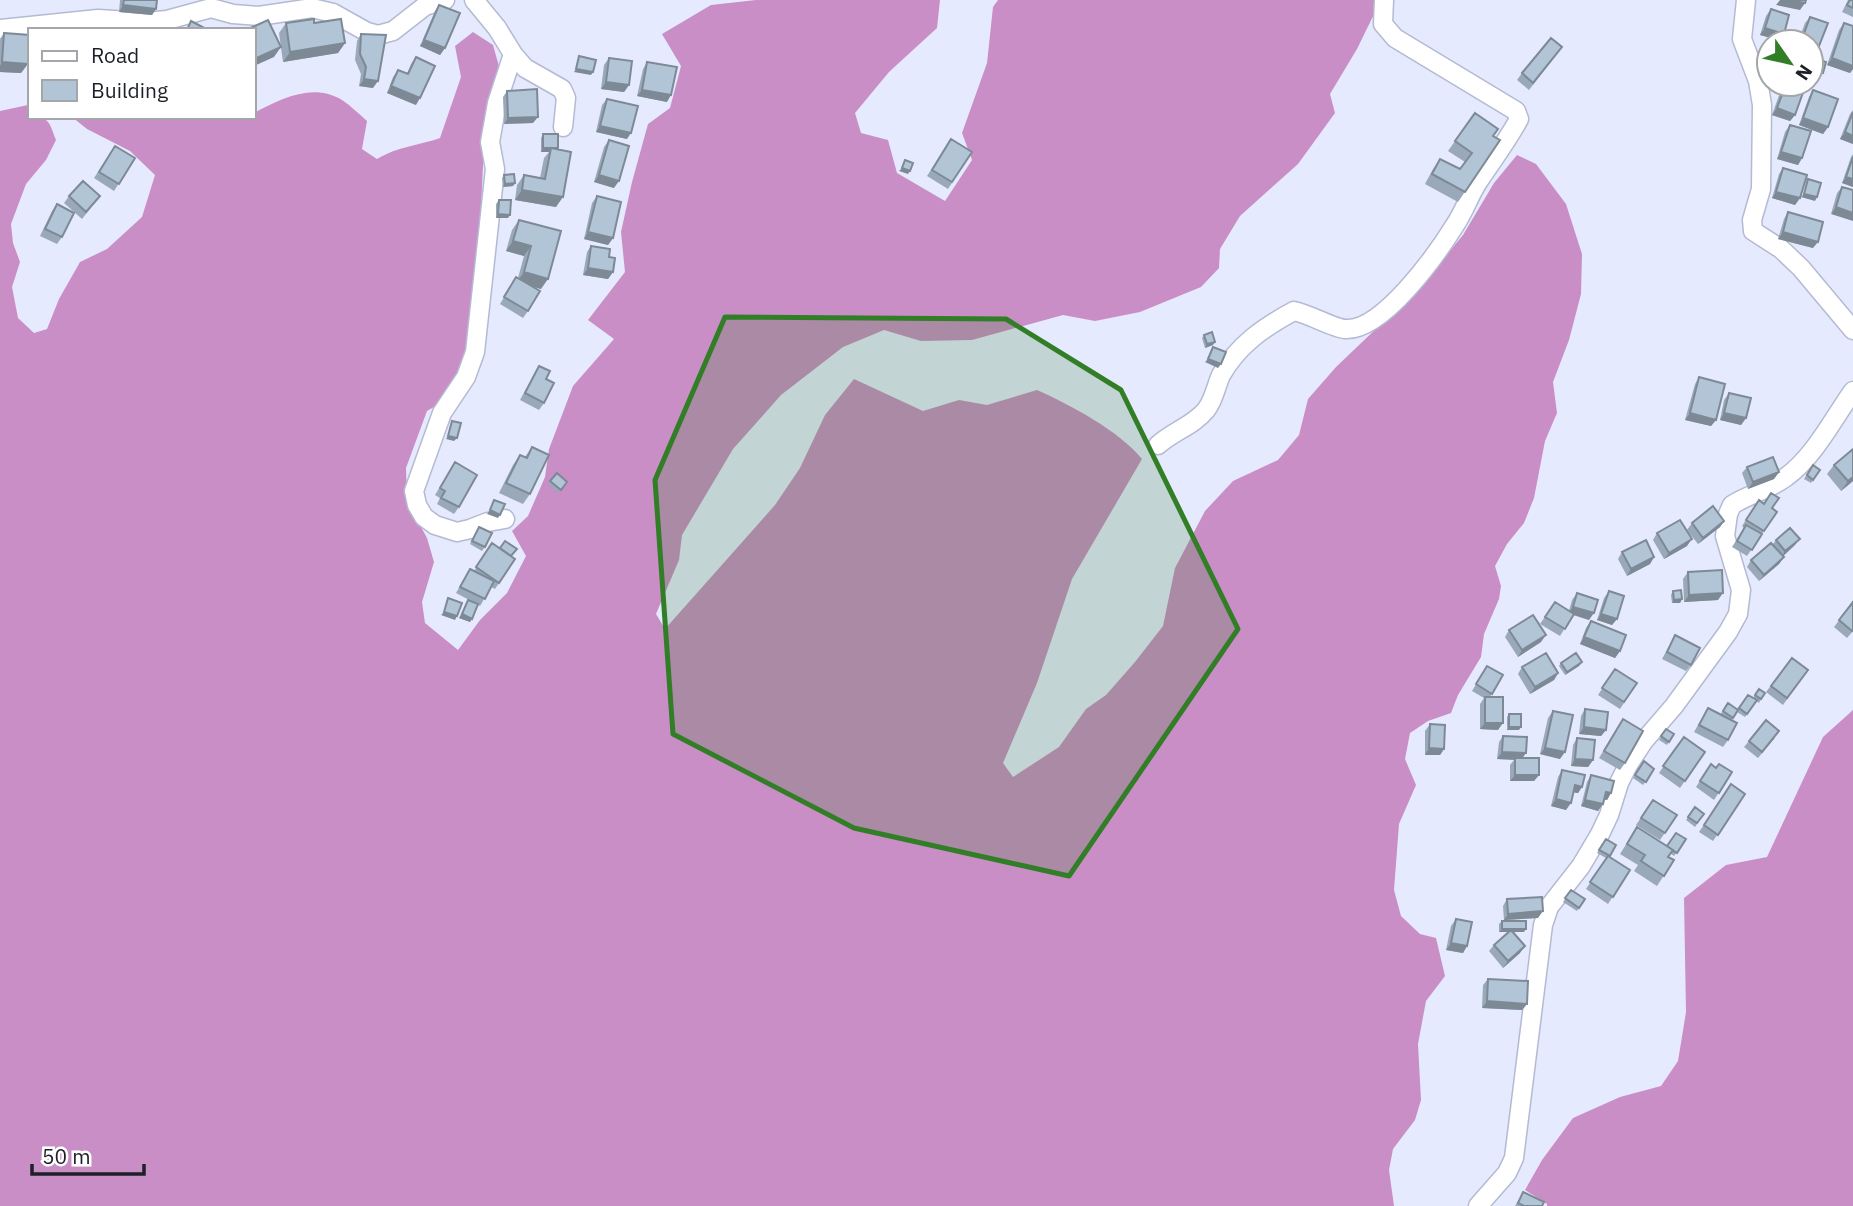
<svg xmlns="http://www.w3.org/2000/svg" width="1853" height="1206" font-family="'IBM Plex Sans',sans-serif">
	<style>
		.forest { fill: #ca8ec6 }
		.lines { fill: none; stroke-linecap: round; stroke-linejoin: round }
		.minor-casing { stroke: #b4bad1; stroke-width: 21 }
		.minor { stroke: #fff; stroke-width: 18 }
		.wall { fill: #99a9b9 }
		.shaded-wall { fill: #7d8a96 }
		.building { fill: #b2c5d7; stroke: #7d8a96; stroke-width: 2 }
		.marked { fill: #327e27; fill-opacity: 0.2; stroke: #327e27; stroke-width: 5; stroke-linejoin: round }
	</style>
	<rect width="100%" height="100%" fill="#e6eafe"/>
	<path class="forest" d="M 756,0 L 940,0 L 937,28 L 889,72 L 855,113 L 861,133 L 888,140 L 897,173 L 945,201 L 972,160 L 962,133 L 987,63 L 993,7 L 998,0 L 1379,0 L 1378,6 L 1357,49 L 1330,94 L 1335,113 L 1298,164 L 1240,216 L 1220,249 L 1219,268 L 1201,287 L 1140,312 L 1095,321 L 1063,315 L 972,340 L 921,341 L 884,330 L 843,347 L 781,395 L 733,449 L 682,535 L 679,560 L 656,614 L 665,629 L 775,505 L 800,468 L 825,415 L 854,379 L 923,411 L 959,400 L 987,405 L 1037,390 C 1072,406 1118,430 1142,459 L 1072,579 L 1037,683 L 1003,763 L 1013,777 L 1059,747 L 1086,709 L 1106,695 L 1135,662 L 1163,626 L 1175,568 L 1205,511 L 1233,481 L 1278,460 L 1299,435 L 1308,399 L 1336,367 L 1423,284 L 1463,235 L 1494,183 L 1517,155 L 1536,164 L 1566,204 L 1582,254 L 1581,294 L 1569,340 L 1553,382 L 1557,413 L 1545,441 L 1534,498 L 1524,523 L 1507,544 L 1495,566 L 1501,586 L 1499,599 L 1484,634 L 1481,657 L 1458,695 L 1451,713 L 1428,721 L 1410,733 L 1405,759 L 1416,785 L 1399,824 L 1394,890 L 1401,916 L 1420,934 L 1436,938 L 1445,976 L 1426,1001 L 1418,1044 L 1421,1100 L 1415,1120 L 1393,1149 L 1389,1170 L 1394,1206 L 0,1206 L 0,111 L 28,105 L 30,117 C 50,117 49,122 56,140 L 46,160 L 26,184 L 11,224 L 13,243 L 20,262 L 12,287 L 18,318 L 34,333 L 47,329 L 59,299 L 80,262 L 107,249 L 142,217 L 155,175 L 130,151 L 87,129 L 72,117 L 254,117 L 254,113 C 280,99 313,82 342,100 C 351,106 359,114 367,121 L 362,149 L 377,159 C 399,146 417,146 440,138 L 461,77 L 455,46 L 473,32 L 493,45 L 500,70 L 485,122 L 479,253 L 468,364 L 457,393 L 427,411 L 406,468 L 407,501 L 427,538 L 434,562 L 422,602 L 425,623 L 458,650 L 480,620 L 507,593 L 526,556 L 512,531 L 528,516 L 545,477 L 549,449 L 573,386 L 614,339 L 588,320 L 625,272 L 621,232 L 632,182 L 648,124 L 670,108 L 681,66 L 662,34 L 711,5 Z
		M 1853,710 L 1853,1206 L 1547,1206 L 1547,1204 L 1525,1190 L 1542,1160 L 1573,1118 L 1620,1097 L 1661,1086 L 1678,1061 L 1686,1012 L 1684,898 L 1726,865 L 1767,857 L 1823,737 Z"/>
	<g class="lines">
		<defs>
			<path id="minor" d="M 474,0 L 497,28 L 513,54 L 525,68 L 562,89 L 566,98 L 563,127
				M 1746,0 L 1742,39 L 1758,81 L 1762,105 L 1761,189 L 1752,220 L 1753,231 L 1781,249 L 1801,268 L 1853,330
				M 0,29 L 98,19 L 146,22 L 167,20 L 211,8 L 233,14 L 259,16 L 312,8 L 333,13 L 367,32 L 378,35 L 393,31 L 425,6 L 445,0
				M 1158,445 C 1172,432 1194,425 1206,410 C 1214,400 1216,386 1221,375 C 1238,345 1264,327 1294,311 C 1309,314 1333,328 1345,329 C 1382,332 1437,254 1455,225 C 1464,212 1469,196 1478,182 C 1492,161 1507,141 1519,119 L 1516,111 L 1395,38 L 1383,24 L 1384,0
				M 505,519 L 488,522 L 470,529 L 457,532 L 435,525 L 424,517 L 417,505 L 414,491 L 442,413 L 466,377 L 475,352 L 495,169 L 490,142 L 497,103 L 513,54
				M 1478,1206 L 1507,1173 L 1514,1158 L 1543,925 L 1549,907 L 1581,866 L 1600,834 L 1609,815 L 1619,783 L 1628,765 L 1643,742 L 1674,706 L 1728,632 L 1738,614 L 1741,590 L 1725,536 L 1728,514 L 1732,505 C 1749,494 1769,490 1786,477 C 1814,457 1833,419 1853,391"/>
		</defs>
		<use href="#minor" class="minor-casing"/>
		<use href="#minor" class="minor"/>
	</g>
	<path class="wall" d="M 120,0 L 157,0 L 156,9 L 152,15 L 119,12 Z
		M 1848,0 L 1853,0 L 1853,17 L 1842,12 Z
		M 439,5 L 445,48 L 440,55 L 420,46 L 435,11 Z
		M 1771,9 L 1779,40 L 1760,35 L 1766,16 Z
		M 1810,17 L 1817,51 L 1813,57 L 1811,57 L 1811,42 L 1798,42 L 1805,23 Z
		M 286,23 L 314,23 L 345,43 L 338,53 L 283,62 L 279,33 Z
		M 1844,23 L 1853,26 L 1853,69 L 1850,73 L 1827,65 L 1839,30 Z
		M 4,33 L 27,65 L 21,73 L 0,72 L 0,39 Z
		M 361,34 L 373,88 L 359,86 L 361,74 L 355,60 L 357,41 Z
		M 1557,54 L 1529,90 L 1517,80 L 1522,73 Z
		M 416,57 L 416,105 L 387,93 L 393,77 L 398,70 L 407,74 L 411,64 Z
		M 609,58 L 629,85 L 624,92 L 601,89 L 604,65 Z
		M 647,62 L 667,102 L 637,96 L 643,69 Z
		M 1783,84 L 1806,84 L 1795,115 L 1790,121 L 1772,115 Z
		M 1813,90 L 1828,127 L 1823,134 L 1799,125 L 1809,97 Z
		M 507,91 L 533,123 L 504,124 L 503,97 Z
		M 607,99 L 627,139 L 596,132 L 602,105 Z
		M 1853,110 L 1853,144 L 1840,139 L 1850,114 Z
		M 1475,113 L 1493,136 L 1500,140 L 1458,202 L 1425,184 L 1433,169 L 1440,159 L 1460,169 L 1465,162 L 1448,151 Z
		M 1790,125 L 1802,158 L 1798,165 L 1777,159 L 1785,132 Z
		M 543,134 L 558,148 L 556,207 L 515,200 L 517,185 L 524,175 L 540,178 L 544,158 L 549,152 L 541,152 L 541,138 Z
		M 951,139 L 972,152 L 948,189 L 927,176 Z
		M 609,140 L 614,188 L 594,182 L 604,147 Z
		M 115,146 L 135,158 L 114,191 L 94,178 Z
		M 1853,154 L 1853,187 L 1842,183 L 1851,157 Z
		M 1783,168 L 1800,198 L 1795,205 L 1772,198 L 1779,174 Z
		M 504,175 L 515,183 L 513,186 L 503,187 L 502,178 Z
		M 1842,187 L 1853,190 L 1831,214 L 1837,193 Z
		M 69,196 L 100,196 L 82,219 L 64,203 Z
		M 597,196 L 613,238 L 608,245 L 584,239 L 592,203 Z
		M 499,200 L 508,218 L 496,218 L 496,204 Z
		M 57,204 L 62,237 L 57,244 L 40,236 L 52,211 Z
		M 1788,212 L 1813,248 L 1778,239 L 1784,219 Z
		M 519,220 L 561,231 L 541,289 L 534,287 L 528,311 L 523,318 L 500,304 L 516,277 L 518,278 L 524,256 L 506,251 L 512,230 Z
		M 591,246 L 609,257 L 613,272 L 608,279 L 583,275 L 587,252 Z
		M 1204,335 L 1213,345 L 1205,348 L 1202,338 Z
		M 539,366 L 546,379 L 544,403 L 539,410 L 520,400 L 535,372 Z
		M 1699,377 L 1716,420 L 1711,426 L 1685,420 L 1695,384 Z
		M 1729,393 L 1746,418 L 1741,425 L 1720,420 L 1724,400 Z
		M 532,447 L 530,494 L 523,504 L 499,493 L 513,465 L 520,455 L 525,457 Z
		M 1853,449 L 1853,481 L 1841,491 L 1827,474 L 1834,465 Z
		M 455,462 L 459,507 L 454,514 L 437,504 L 440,498 L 435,495 Z
		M 1813,465 L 1820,470 L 1811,483 L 1804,479 Z
		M 1747,467 L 1779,472 L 1774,479 L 1748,489 L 1742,473 Z
		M 557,473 L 567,482 L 558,493 L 548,484 Z
		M 1759,500 L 1777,512 L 1747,556 L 1732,547 L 1744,528 L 1742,526 Z
		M 1724,521 L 1720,527 L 1698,544 L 1687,530 L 1692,523 Z
		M 479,527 L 485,547 L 482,551 L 470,544 Z
		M 1657,533 L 1687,546 L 1664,559 L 1653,540 Z
		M 1776,540 L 1795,545 L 1783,556 L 1784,557 L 1779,564 L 1759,581 L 1747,567 L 1751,560 L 1773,544 Z
		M 492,543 L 515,559 L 495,589 L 491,587 L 480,606 L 478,605 L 470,622 L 459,618 L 468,600 L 473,602 L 456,593 L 470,569 L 474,571 Z
		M 1622,552 L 1654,557 L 1650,564 L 1627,576 L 1618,559 Z
		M 1688,572 L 1718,600 L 1684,602 L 1683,579 Z
		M 1609,591 L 1617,619 L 1612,625 L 1597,620 L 1604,598 Z
		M 1673,591 L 1682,599 L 1680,603 L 1672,603 L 1671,595 Z
		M 1577,593 L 1589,620 L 1573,615 L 1560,636 L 1540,624 L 1555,602 L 1569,611 L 1572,600 Z
		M 1853,602 L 1853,631 L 1847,638 L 1834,627 Z
		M 1591,621 L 1620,651 L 1615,658 L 1580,644 L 1586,628 Z
		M 1509,630 L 1541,642 L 1518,657 L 1505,637 Z
		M 1675,635 L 1691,665 L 1686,671 L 1662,659 Z
		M 1792,658 L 1808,670 L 1783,705 L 1766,692 Z
		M 1582,662 L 1579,666 L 1565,675 L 1559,666 L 1561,663 Z
		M 1487,666 L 1503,675 L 1490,697 L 1498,730 L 1480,729 L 1480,704 L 1484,698 L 1472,691 Z
		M 1522,667 L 1558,673 L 1554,680 L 1530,694 L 1518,674 Z
		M 1615,669 L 1637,683 L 1620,709 L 1598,695 Z
		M 1748,695 L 1753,698 L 1755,695 L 1761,699 L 1759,703 L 1756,701 L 1745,717 L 1737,712 L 1731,720 L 1728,740 L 1723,747 L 1694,732 L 1708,708 L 1720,715 L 1728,703 L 1737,709 Z
		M 1585,709 L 1606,730 L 1601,736 L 1579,734 L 1581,716 Z
		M 1553,711 L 1560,759 L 1540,754 L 1548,718 Z
		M 1509,714 L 1519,730 L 1507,730 L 1507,717 Z
		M 1623,719 L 1625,763 L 1620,770 L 1599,758 Z
		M 1430,724 L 1444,749 L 1440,755 L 1425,755 L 1425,731 Z
		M 1666,729 L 1674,734 L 1667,745 L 1659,740 Z
		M 1503,736 L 1526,753 L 1522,758 L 1539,775 L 1534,781 L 1510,781 L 1510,765 L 1514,760 L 1497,759 L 1499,742 Z
		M 1684,737 L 1705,752 L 1680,788 L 1659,773 Z
		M 1577,738 L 1593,760 L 1588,767 L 1571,766 L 1573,745 Z
		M 1775,738 L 1758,758 L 1744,747 L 1749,741 Z
		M 1644,761 L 1654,769 L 1643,785 L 1633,778 Z
		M 1711,764 L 1716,768 L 1732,772 L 1714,800 L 1696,787 Z
		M 1562,770 L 1582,787 L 1578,793 L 1573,792 L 1566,810 L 1551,806 L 1558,777 Z
		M 1591,775 L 1611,793 L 1607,800 L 1604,799 L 1598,811 L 1581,806 L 1587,782 Z
		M 1731,784 L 1745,794 L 1713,841 L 1699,832 Z
		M 1653,800 L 1677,815 L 1660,840 L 1636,825 Z
		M 1695,807 L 1704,814 L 1695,827 L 1686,820 Z
		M 1637,827 L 1667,846 L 1686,839 L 1674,856 L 1670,853 L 1668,857 L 1674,860 L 1657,886 L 1634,871 L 1638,865 L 1620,854 Z
		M 1606,839 L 1616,845 L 1609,857 L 1630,870 L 1608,904 L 1586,889 L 1606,858 L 1597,853 Z
		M 1571,890 L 1585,899 L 1577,911 L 1563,902 Z
		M 1507,899 L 1538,918 L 1504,920 L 1503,906 Z
		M 1456,919 L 1467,946 L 1463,953 L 1446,950 L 1451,926 Z
		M 1502,921 L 1524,932 L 1513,932 L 1520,953 L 1503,968 L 1489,951 L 1494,945 L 1508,932 L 1499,932 L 1499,924 Z
		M 1488,979 L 1527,1004 L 1522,1010 L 1482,1008 L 1483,985 Z
		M 1523,1192 L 1542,1206 L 1515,1206 Z"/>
	<path class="shaded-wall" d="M 1780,0 L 1788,0 L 1805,3 L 1800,10 L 1776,5 Z
		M 123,5 L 156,9 L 152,15 L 119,12 Z
		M 1765,28 L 1784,34 L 1779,40 L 1760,35 Z
		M 424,40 L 445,48 L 440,55 L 420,46 Z
		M 345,43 L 338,53 L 283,62 L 290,52 Z
		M 281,47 L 274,57 L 254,66 L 254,59 Z
		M 1811,48 L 1817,51 L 1813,57 L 1811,57 Z
		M 30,55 L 30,65 L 27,65 L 21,73 L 0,72 L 0,66 L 2,62 Z
		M 1832,58 L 1853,66 L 1853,69 L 1850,73 L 1827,65 Z
		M 576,69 L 593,72 L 591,75 L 574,72 Z
		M 1815,70 L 1823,73 L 1821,76 L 1812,73 Z
		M 364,79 L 378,81 L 373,88 L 359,86 Z
		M 606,82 L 629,85 L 624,92 L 601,89 Z
		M 391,86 L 420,98 L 416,105 L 387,93 Z
		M 642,90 L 671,95 L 667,102 L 637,96 Z
		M 1777,108 L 1795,115 L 1790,121 L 1772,115 Z
		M 538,117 L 533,123 L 504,124 L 508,118 Z
		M 1803,118 L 1828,127 L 1823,134 L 1799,125 Z
		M 600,126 L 631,133 L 627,139 L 596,132 Z
		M 1845,132 L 1853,136 L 1853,144 L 1840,139 Z
		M 543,148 L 558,148 L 556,152 L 551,148 L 549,152 L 541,152 Z
		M 1781,152 L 1802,158 L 1798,165 L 1777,159 Z
		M 902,168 L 910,171 L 908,174 L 899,171 Z
		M 599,175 L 619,181 L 614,188 L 594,182 Z
		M 1846,177 L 1853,179 L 1853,187 L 1842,183 Z
		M 515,183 L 513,186 L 503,187 L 505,184 Z
		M 522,190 L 563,197 L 556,207 L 515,200 Z
		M 1776,192 L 1800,198 L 1795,205 L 1772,198 Z
		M 1804,194 L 1817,197 L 1815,201 L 1801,197 Z
		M 1836,207 L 1853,213 L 1853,221 L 1831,214 Z
		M 498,214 L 510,215 L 508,218 L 496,218 Z
		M 588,232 L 613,238 L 608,245 L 584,239 Z
		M 1783,232 L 1818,242 L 1813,248 L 1778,239 Z
		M 513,241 L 531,246 L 524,256 L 506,251 Z
		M 588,268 L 613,272 L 608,279 L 583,275 Z
		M 524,272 L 548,279 L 541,289 L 517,282 Z
		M 1215,342 L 1213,345 L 1205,348 L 1207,344 Z
		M 1208,359 L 1221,364 L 1218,368 L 1205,362 Z
		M 1690,413 L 1716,420 L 1711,426 L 1685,420 Z
		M 1724,413 L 1746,418 L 1741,425 L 1720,420 Z
		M 448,436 L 457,438 L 454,441 L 446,439 Z
		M 1779,472 L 1774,479 L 1748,489 L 1753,482 Z
		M 1853,477 L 1853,481 L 1841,491 L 1848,481 Z
		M 490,510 L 500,515 L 498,518 L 487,514 Z
		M 1724,521 L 1720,527 L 1698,544 L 1703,538 Z
		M 1692,539 L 1687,546 L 1664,559 L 1669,553 Z
		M 1800,539 L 1795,545 L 1781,558 L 1785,551 Z
		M 1654,557 L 1650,564 L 1627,576 L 1631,569 Z
		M 1784,557 L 1779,564 L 1759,581 L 1764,575 Z
		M 1723,593 L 1718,600 L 1684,602 L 1689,595 Z
		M 1682,599 L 1680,603 L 1672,603 L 1674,600 Z
		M 1573,607 L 1594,613 L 1589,620 L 1568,613 Z
		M 444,612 L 457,616 L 455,620 L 441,615 Z
		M 462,614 L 472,619 L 470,622 L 459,618 Z
		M 1601,614 L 1617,619 L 1612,625 L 1597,620 Z
		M 1546,635 L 1541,642 L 1518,657 L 1522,650 Z
		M 1584,637 L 1620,651 L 1615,658 L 1580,644 Z
		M 1582,662 L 1579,666 L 1565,675 L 1567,672 Z
		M 1558,673 L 1554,680 L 1530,694 L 1535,687 Z
		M 1485,723 L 1503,723 L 1498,730 L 1480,729 Z
		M 1509,727 L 1521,727 L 1519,730 L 1507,730 Z
		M 1584,727 L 1606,730 L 1601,736 L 1579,734 Z
		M 1429,748 L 1444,749 L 1440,755 L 1425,755 Z
		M 1545,748 L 1565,752 L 1560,759 L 1540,754 Z
		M 1502,752 L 1526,753 L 1521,760 L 1497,759 Z
		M 1575,759 L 1593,760 L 1588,767 L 1571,766 Z
		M 1515,775 L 1539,775 L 1534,781 L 1510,781 Z
		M 1575,785 L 1582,787 L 1578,793 L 1570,792 Z
		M 1606,792 L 1611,793 L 1607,800 L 1601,799 Z
		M 1556,799 L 1571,803 L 1566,810 L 1551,806 Z
		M 1585,800 L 1603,804 L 1598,811 L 1581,806 Z
		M 1543,911 L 1538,918 L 1504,920 L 1508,914 Z
		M 1502,929 L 1526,929 L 1524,932 L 1499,932 Z
		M 1451,943 L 1467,946 L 1463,953 L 1446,950 Z
		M 1525,946 L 1520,953 L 1503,968 L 1508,961 Z
		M 1487,1001 L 1527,1004 L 1522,1010 L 1482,1008 Z"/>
	<path class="building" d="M 124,0 L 157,0 L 156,9 L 123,5 Z
		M 1788,0 L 1806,0 L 1805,3 Z
		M 1850,0 L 1853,0 L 1853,8 L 1847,5 Z
		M 439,5 L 460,13 L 445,48 L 424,40 Z
		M 1771,9 L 1789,15 L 1784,34 L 1765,28 Z
		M 1810,17 L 1828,23 L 1817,51 L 1811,48 L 1811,42 L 1801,42 Z
		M 314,19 L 314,23 L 341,19 L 345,43 L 290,52 L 286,23 Z
		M 268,20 L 281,47 L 254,59 L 254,30 L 246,30 Z
		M 191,21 L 208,30 L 187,30 Z
		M 1844,23 L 1853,26 L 1853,66 L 1832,58 Z
		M 4,33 L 30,35 L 30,55 L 29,55 L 28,64 L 2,62 Z
		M 361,34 L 386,35 L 378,81 L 364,79 L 366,67 L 360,54 Z
		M 1551,38 L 1562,47 L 1533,83 L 1522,73 Z
		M 579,56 L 596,60 L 593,72 L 576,69 Z
		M 416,57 L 435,66 L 420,98 L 391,86 L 398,70 L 408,74 Z
		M 609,58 L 632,61 L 629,85 L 606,82 Z
		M 1818,59 L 1826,62 L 1823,73 L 1815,70 Z
		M 647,62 L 677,67 L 671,95 L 642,90 Z
		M 1786,84 L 1806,84 L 1795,115 L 1777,108 Z
		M 537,89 L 538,117 L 508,118 L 507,91 Z
		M 1813,90 L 1838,99 L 1828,127 L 1803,118 Z
		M 607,99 L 638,106 L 631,133 L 600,126 Z
		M 1853,112 L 1853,136 L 1845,132 Z
		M 1475,113 L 1498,129 L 1493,136 L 1500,140 L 1465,192 L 1432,174 L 1440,159 L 1460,169 L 1472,153 L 1455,141 Z
		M 1790,125 L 1811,131 L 1802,158 L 1781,152 Z
		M 543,134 L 558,134 L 558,148 L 543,148 Z
		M 951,139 L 972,152 L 952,182 L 932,170 Z
		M 609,140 L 629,146 L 619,181 L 599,175 Z
		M 115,146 L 135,158 L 119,184 L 99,172 Z
		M 551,148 L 571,152 L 563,197 L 522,190 L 524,175 L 545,179 Z
		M 1853,157 L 1853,179 L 1846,177 Z
		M 905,160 L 913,163 L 910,171 L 902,168 Z
		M 1783,168 L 1807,175 L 1800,198 L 1776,192 Z
		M 514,174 L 515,183 L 505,184 L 504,175 Z
		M 1808,179 L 1821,183 L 1817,197 L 1804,194 Z
		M 83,181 L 100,196 L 86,212 L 69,196 Z
		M 1842,187 L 1853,190 L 1853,213 L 1836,207 Z
		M 597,196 L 621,202 L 613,238 L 588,232 Z
		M 499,200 L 511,200 L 510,215 L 498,214 Z
		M 57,204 L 74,213 L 62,237 L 45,229 Z
		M 1788,212 L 1823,222 L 1818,242 L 1783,232 Z
		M 519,220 L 561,231 L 548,279 L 524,272 L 531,246 L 513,241 Z
		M 591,246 L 610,249 L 609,257 L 615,258 L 613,272 L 588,268 Z
		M 516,277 L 540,291 L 528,311 L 504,297 Z
		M 1212,332 L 1215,342 L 1207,344 L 1204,335 Z
		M 1213,347 L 1226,352 L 1221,364 L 1208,359 Z
		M 539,366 L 550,371 L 546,379 L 554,383 L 544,403 L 525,393 Z
		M 1699,377 L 1725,384 L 1716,420 L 1690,413 Z
		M 1729,393 L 1751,398 L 1746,418 L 1724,413 Z
		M 452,421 L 461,423 L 457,438 L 448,436 Z
		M 532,447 L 549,455 L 530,494 L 506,483 L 520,455 L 527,458 Z
		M 1853,449 L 1853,477 L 1848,481 L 1834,465 Z
		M 1773,457 L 1779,472 L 1753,482 L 1747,467 Z
		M 455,462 L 477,475 L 459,507 L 441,498 L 445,491 L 440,488 Z
		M 1813,465 L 1820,470 L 1813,480 L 1807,475 Z
		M 557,473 L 567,482 L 561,490 L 550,481 Z
		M 1771,493 L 1779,498 L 1772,508 L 1777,512 L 1764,531 L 1746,520 L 1759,500 L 1764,504 Z
		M 494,500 L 505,504 L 500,515 L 490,510 Z
		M 1713,506 L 1724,521 L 1703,538 L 1692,523 Z
		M 1680,520 L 1692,539 L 1669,553 L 1657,533 Z
		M 1746,525 L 1762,534 L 1752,550 L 1737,541 Z
		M 479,527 L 492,533 L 485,547 L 472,541 Z
		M 1790,528 L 1800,539 L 1785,551 L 1776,540 Z
		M 1646,540 L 1654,557 L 1631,569 L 1622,552 Z
		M 505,541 L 517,549 L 511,556 L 500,548 Z
		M 492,543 L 515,559 L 499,583 L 476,567 Z
		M 1771,543 L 1784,557 L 1764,575 L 1751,560 Z
		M 470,569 L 494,581 L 485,599 L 460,587 Z
		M 1722,570 L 1723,593 L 1689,595 L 1688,572 Z
		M 1681,590 L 1682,599 L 1674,600 L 1673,591 Z
		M 1609,591 L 1624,596 L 1617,619 L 1601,614 Z
		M 1577,593 L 1598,600 L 1594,613 L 1573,607 Z
		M 448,598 L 462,603 L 457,616 L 444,612 Z
		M 468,600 L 478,604 L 472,619 L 462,614 Z
		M 1555,602 L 1574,614 L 1565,629 L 1545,617 Z
		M 1853,602 L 1853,630 L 1852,631 L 1839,620 Z
		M 1533,615 L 1546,635 L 1522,650 L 1509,630 Z
		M 1591,621 L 1626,635 L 1620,651 L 1584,637 Z
		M 1675,635 L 1700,648 L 1691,665 L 1667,652 Z
		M 1546,653 L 1558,673 L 1535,687 L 1522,667 Z
		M 1576,653 L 1582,662 L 1567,672 L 1561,663 Z
		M 1792,658 L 1808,670 L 1787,698 L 1771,686 Z
		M 1487,666 L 1503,675 L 1492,694 L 1476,684 Z
		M 1615,669 L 1637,683 L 1624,702 L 1602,688 Z
		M 1759,689 L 1765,693 L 1761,699 L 1755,695 Z
		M 1748,695 L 1757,700 L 1747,714 L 1739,708 Z
		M 1485,697 L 1503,697 L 1503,723 L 1485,723 Z
		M 1728,703 L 1738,710 L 1733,718 L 1723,711 Z
		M 1708,708 L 1737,723 L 1728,740 L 1699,725 Z
		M 1585,709 L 1608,712 L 1606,730 L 1584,727 Z
		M 1553,711 L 1573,715 L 1565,752 L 1545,748 Z
		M 1509,714 L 1521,714 L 1521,727 L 1509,727 Z
		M 1623,719 L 1643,731 L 1625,763 L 1604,751 Z
		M 1766,720 L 1779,731 L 1762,752 L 1749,741 Z
		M 1430,724 L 1445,725 L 1444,749 L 1429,748 Z
		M 1666,729 L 1674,734 L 1669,742 L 1661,736 Z
		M 1503,736 L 1527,737 L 1526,753 L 1502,752 Z
		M 1684,737 L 1705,752 L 1685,781 L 1663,766 Z
		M 1577,738 L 1595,740 L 1593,760 L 1575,759 Z
		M 1515,758 L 1539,758 L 1539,775 L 1515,775 Z
		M 1644,761 L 1654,769 L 1646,782 L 1635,775 Z
		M 1711,764 L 1716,768 L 1719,764 L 1732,772 L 1719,793 L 1700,781 Z
		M 1562,770 L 1585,775 L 1582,787 L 1575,785 L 1571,803 L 1556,799 Z
		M 1591,775 L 1614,781 L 1611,793 L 1606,792 L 1603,804 L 1585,800 Z
		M 1731,784 L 1745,794 L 1718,835 L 1704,825 Z
		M 1653,800 L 1677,815 L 1665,833 L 1641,818 Z
		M 1695,807 L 1704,814 L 1697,823 L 1688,817 Z
		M 1637,827 L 1673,850 L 1668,857 L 1674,860 L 1664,876 L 1641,861 L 1645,855 L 1627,844 Z
		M 1676,833 L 1686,839 L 1677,853 L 1667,846 Z
		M 1606,839 L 1616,845 L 1610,856 L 1599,850 Z
		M 1608,856 L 1630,870 L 1613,897 L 1590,882 Z
		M 1571,890 L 1585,899 L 1579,908 L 1565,898 Z
		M 1542,897 L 1543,911 L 1508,914 L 1507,899 Z
		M 1456,919 L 1472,922 L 1467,946 L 1451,943 Z
		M 1502,921 L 1526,921 L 1526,929 L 1502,929 Z
		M 1511,930 L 1525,946 L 1508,961 L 1494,945 Z
		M 1488,979 L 1528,981 L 1527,1004 L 1487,1001 Z
		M 1523,1192 L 1544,1202 L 1542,1206 L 1524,1206 L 1518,1203 Z"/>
	<path class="marked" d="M 725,317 L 1006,319 L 1121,390 L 1238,629 L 1069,876 L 854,828 L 673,734 L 655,480 Z"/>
	<rect x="28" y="28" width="228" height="91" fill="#ffffff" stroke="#a5a6a9" stroke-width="2"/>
	<rect x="42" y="51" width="35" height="10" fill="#ffffff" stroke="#a5a6a9" stroke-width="2"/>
	<text x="91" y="63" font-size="21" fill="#1e2028">Road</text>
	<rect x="42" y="80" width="35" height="21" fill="#b2c5d7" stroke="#a5a6a9" stroke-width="2"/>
	<text x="91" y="98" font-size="21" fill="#1e2028">Building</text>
	<g transform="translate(1790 63) rotate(124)"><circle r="33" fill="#ffffff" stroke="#a5a6a9" stroke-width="2"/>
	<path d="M0-5L12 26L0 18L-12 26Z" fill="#327e27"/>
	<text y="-10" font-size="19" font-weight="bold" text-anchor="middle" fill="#1e2028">N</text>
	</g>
	<path d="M32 1164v10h112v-10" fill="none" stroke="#1e2028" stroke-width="3.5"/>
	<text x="42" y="1164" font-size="21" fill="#1e2028" stroke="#ffffff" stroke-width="5" paint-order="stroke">50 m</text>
</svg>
